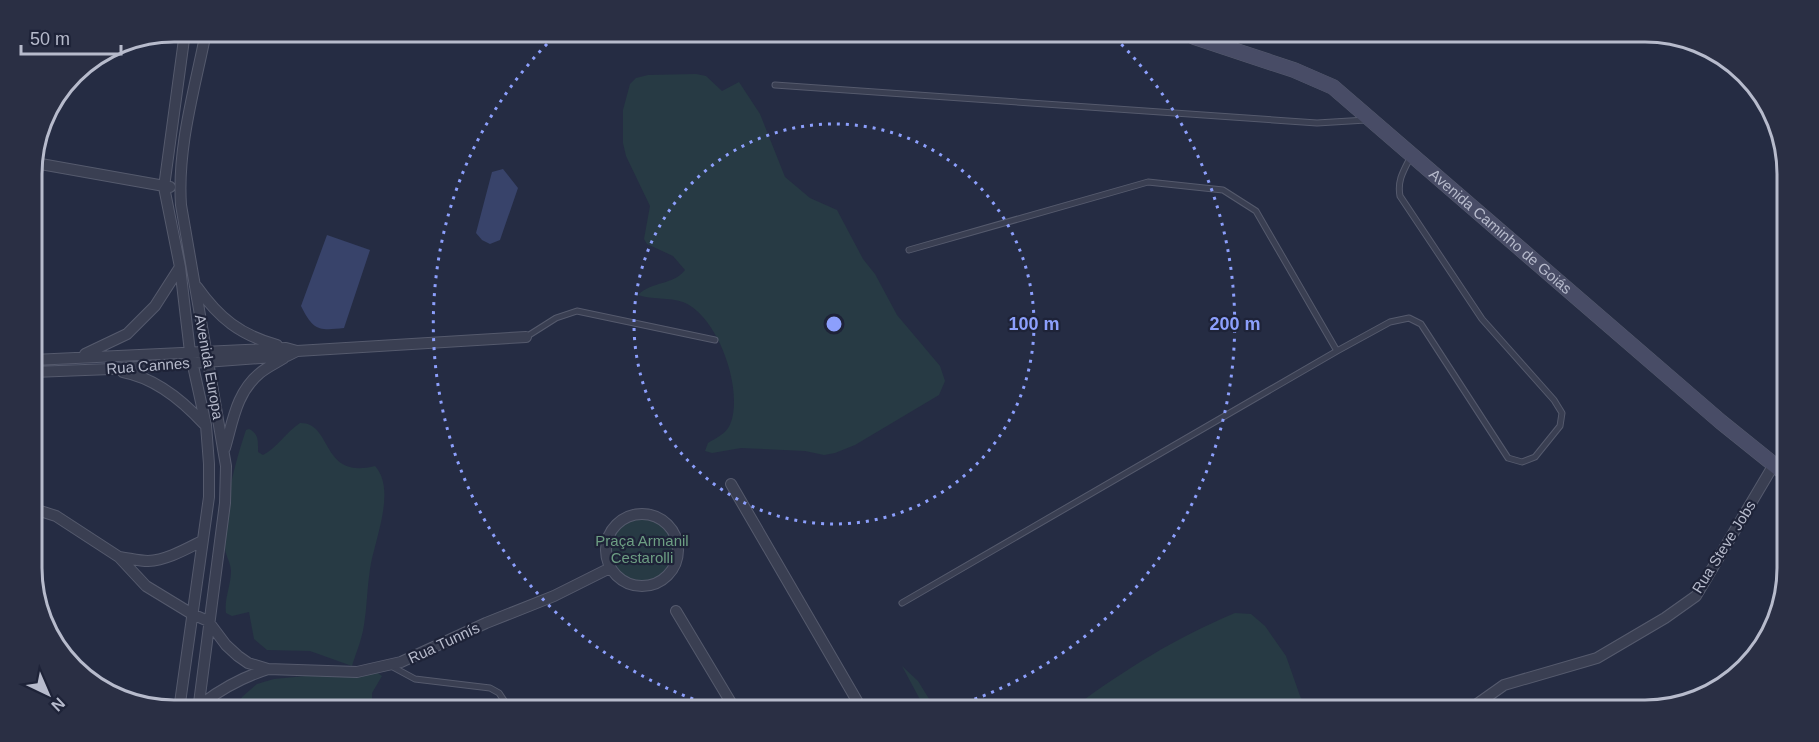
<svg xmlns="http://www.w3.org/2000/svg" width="1819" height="742" font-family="Arial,sans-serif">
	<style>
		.green { fill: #273a44 }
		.water { fill: #38436a }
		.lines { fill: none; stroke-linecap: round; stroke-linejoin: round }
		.service-casing { stroke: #555a6d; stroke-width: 7 }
		.minor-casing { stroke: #555a6d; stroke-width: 12 }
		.secondary-casing { stroke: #555a6d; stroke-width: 16 }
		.service { stroke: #3a3f52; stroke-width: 5 }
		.minor { stroke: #3a3f52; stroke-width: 10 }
		.secondary { stroke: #484c66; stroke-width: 15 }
		.ring { fill: none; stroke: #8c9ffc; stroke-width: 3; stroke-dasharray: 3 6 }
		.labels { text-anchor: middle; stroke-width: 4.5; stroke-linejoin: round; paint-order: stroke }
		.street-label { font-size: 15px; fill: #b7bbcc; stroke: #1e2338 }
		.park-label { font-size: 15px; fill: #6d9e83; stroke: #1e2338 }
		.rim { fill: none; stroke: #b7bbcc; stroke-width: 3 }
		.centre { fill: #8c9ffc; stroke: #1e2338; stroke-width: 3 }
		.ring-label { font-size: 18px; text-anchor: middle; font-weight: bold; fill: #8c9ffc; stroke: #1e2338; stroke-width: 4.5; stroke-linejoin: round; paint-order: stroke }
	</style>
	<rect width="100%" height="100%" fill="#252c43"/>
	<path class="green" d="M 696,74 L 706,76 L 722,91 L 739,82 L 760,114 L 785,177 L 810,198 L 837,210 L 863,259 L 875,274 L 897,315 L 940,366 L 945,381 L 939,395 L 855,445 L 835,453 L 824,455 L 805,451 L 741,448 L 712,453 L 705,451 L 708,443 C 716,438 728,433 731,422 C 743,388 718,316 683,302 C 669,297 652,300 638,295 C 652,281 674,285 685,270 L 673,256 L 647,244 L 644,239 L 650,206 L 626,156 L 623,143 L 623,110 L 630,84 L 636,78 L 648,75 Z
		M 300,423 C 333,422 320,480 375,466 C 397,490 374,541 370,569 C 367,588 367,607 364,625 C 362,639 356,653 352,666 L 310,651 L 267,650 L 254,639 L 249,612 L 232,616 L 226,613 C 224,598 231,586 231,571 C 231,564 226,556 225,549 C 220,519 236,459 246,430 L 249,429 C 259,434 258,441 258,452 L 263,455 C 278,447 286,432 300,423 Z
		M610 550a32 32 0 1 1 64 0a32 32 0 1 1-64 0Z
		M 1235,613 L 1251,614 L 1265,626 L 1286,656 L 1300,696 L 1307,709 L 1074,707 C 1126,669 1175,638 1235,613 Z
		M 902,666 L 918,681 L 934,707 L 924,707 Z
		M 367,670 L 375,671 L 382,676 L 372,693 L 372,704 L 239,703 L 242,697 L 257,684 L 274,679 Z"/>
	<path class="water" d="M 503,169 L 518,188 L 500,240 L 490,244 L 482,240 L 476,233 L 492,172 Z
		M 327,235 L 370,250 L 344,328 C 318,331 313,330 301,306 Z"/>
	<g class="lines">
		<defs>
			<path id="service" d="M 775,85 L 1317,123 L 1366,120
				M 526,337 L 556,318 L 577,311 L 715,340
				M 1337,351 L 1390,322 L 1409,318 L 1421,324 L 1508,458 L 1522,462 L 1535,457 L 1560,426 L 1562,413 L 1554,400 L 1482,319 L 1400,196 C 1397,180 1404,170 1411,156
				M 902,603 L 1337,351 L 1256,211 L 1223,190 L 1148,182 L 909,250
				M 391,666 L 415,679 L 490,688 L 499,693 L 507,705"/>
			<path id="minor" d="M 35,163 L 170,187
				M 197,287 C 219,318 240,335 277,345
				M 85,354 L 127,334 L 155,306 L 180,267
				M 33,360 L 286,348 L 297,351 L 526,337
				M 33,372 L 111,369 L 287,356 L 297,351
				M 123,372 C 155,378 183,401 204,424
				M 225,448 C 233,421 236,393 260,373 C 267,367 276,363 284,358
				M 731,484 L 860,706
				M 34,509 L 56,516 L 119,557 L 146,586 L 192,614 L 208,621 L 226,645 L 238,656 L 248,663 L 268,669 L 357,672 L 401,662 L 486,623 L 554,596 L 610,568
				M606 550a36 36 0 1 1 72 0a36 36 0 1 1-72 0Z
				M 119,557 C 128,558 139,561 148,561 C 167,560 186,549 202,541
				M 676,611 L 733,706
				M 180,703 L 209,497 L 209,464 L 206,425 L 190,352 L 180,267 L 164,187 L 185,32
				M 199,703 L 225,503 L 226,466 L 181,205 C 177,147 195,88 206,32
				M 203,703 C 224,687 243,677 268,669
				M 1470,709 L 1504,685 L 1597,658 L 1665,618 L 1696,596 L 1773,466"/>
			<g id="secondary">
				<path id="s1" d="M 1194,37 L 1294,70 L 1333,87 L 1721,422 L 1782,471"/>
			</g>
		</defs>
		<use href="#service" class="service-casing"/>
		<use href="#minor" class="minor-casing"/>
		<use href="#secondary" class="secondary-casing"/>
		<use href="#service" class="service"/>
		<use href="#minor" class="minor"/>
		<use href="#secondary" class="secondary"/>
	</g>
	<g class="ring">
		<circle cx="834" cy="324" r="200"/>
		<path d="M710 705A401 401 0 0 1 555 36M1115 38A401 401 0 0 1 955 706"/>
	</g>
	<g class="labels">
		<g class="street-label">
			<text dy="5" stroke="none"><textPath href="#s1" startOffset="369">Avenida Caminho de Goiás</textPath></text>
			<text transform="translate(148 366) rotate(-4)" y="5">Rua Cannes</text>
			<text transform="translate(209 367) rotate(80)" y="5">Avenida Europa</text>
			<text transform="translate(1724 547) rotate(-58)" y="5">Rua Steve Jobs</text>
			<text transform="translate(444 643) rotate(-25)" y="5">Rua Tunnís</text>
		</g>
		<g class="park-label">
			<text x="642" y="546">Praça Armanil<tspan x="642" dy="17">Cestarolli</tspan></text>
		</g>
	</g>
	<path d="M0 0H1819V742H0ZM174 42H1645A132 132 0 0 1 1777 174V568A132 132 0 0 1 1645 700H174A132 132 0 0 1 42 568V174A132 132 0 0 1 174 42Z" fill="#2a2f44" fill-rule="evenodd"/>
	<path class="rim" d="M174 42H1645A132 132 0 0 1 1777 174V568A132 132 0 0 1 1645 700H174A132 132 0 0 1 42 568V174A132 132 0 0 1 174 42Z"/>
	<circle cx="834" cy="324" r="9" class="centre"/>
	<g class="ring-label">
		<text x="1034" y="330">100 m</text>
		<text x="1235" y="330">200 m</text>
	</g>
	<g transform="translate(48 694) rotate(136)" stroke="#1e2338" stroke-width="4.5" paint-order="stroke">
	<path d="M0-4.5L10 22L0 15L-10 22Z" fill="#b7bbcc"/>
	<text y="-9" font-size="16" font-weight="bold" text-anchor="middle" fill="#b7bbcc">N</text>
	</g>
	<path d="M21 45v9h100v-9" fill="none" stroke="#b7bbcc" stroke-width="3"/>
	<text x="30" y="45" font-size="18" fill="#b7bbcc" stroke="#1e2338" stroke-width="4.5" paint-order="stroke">50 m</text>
</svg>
